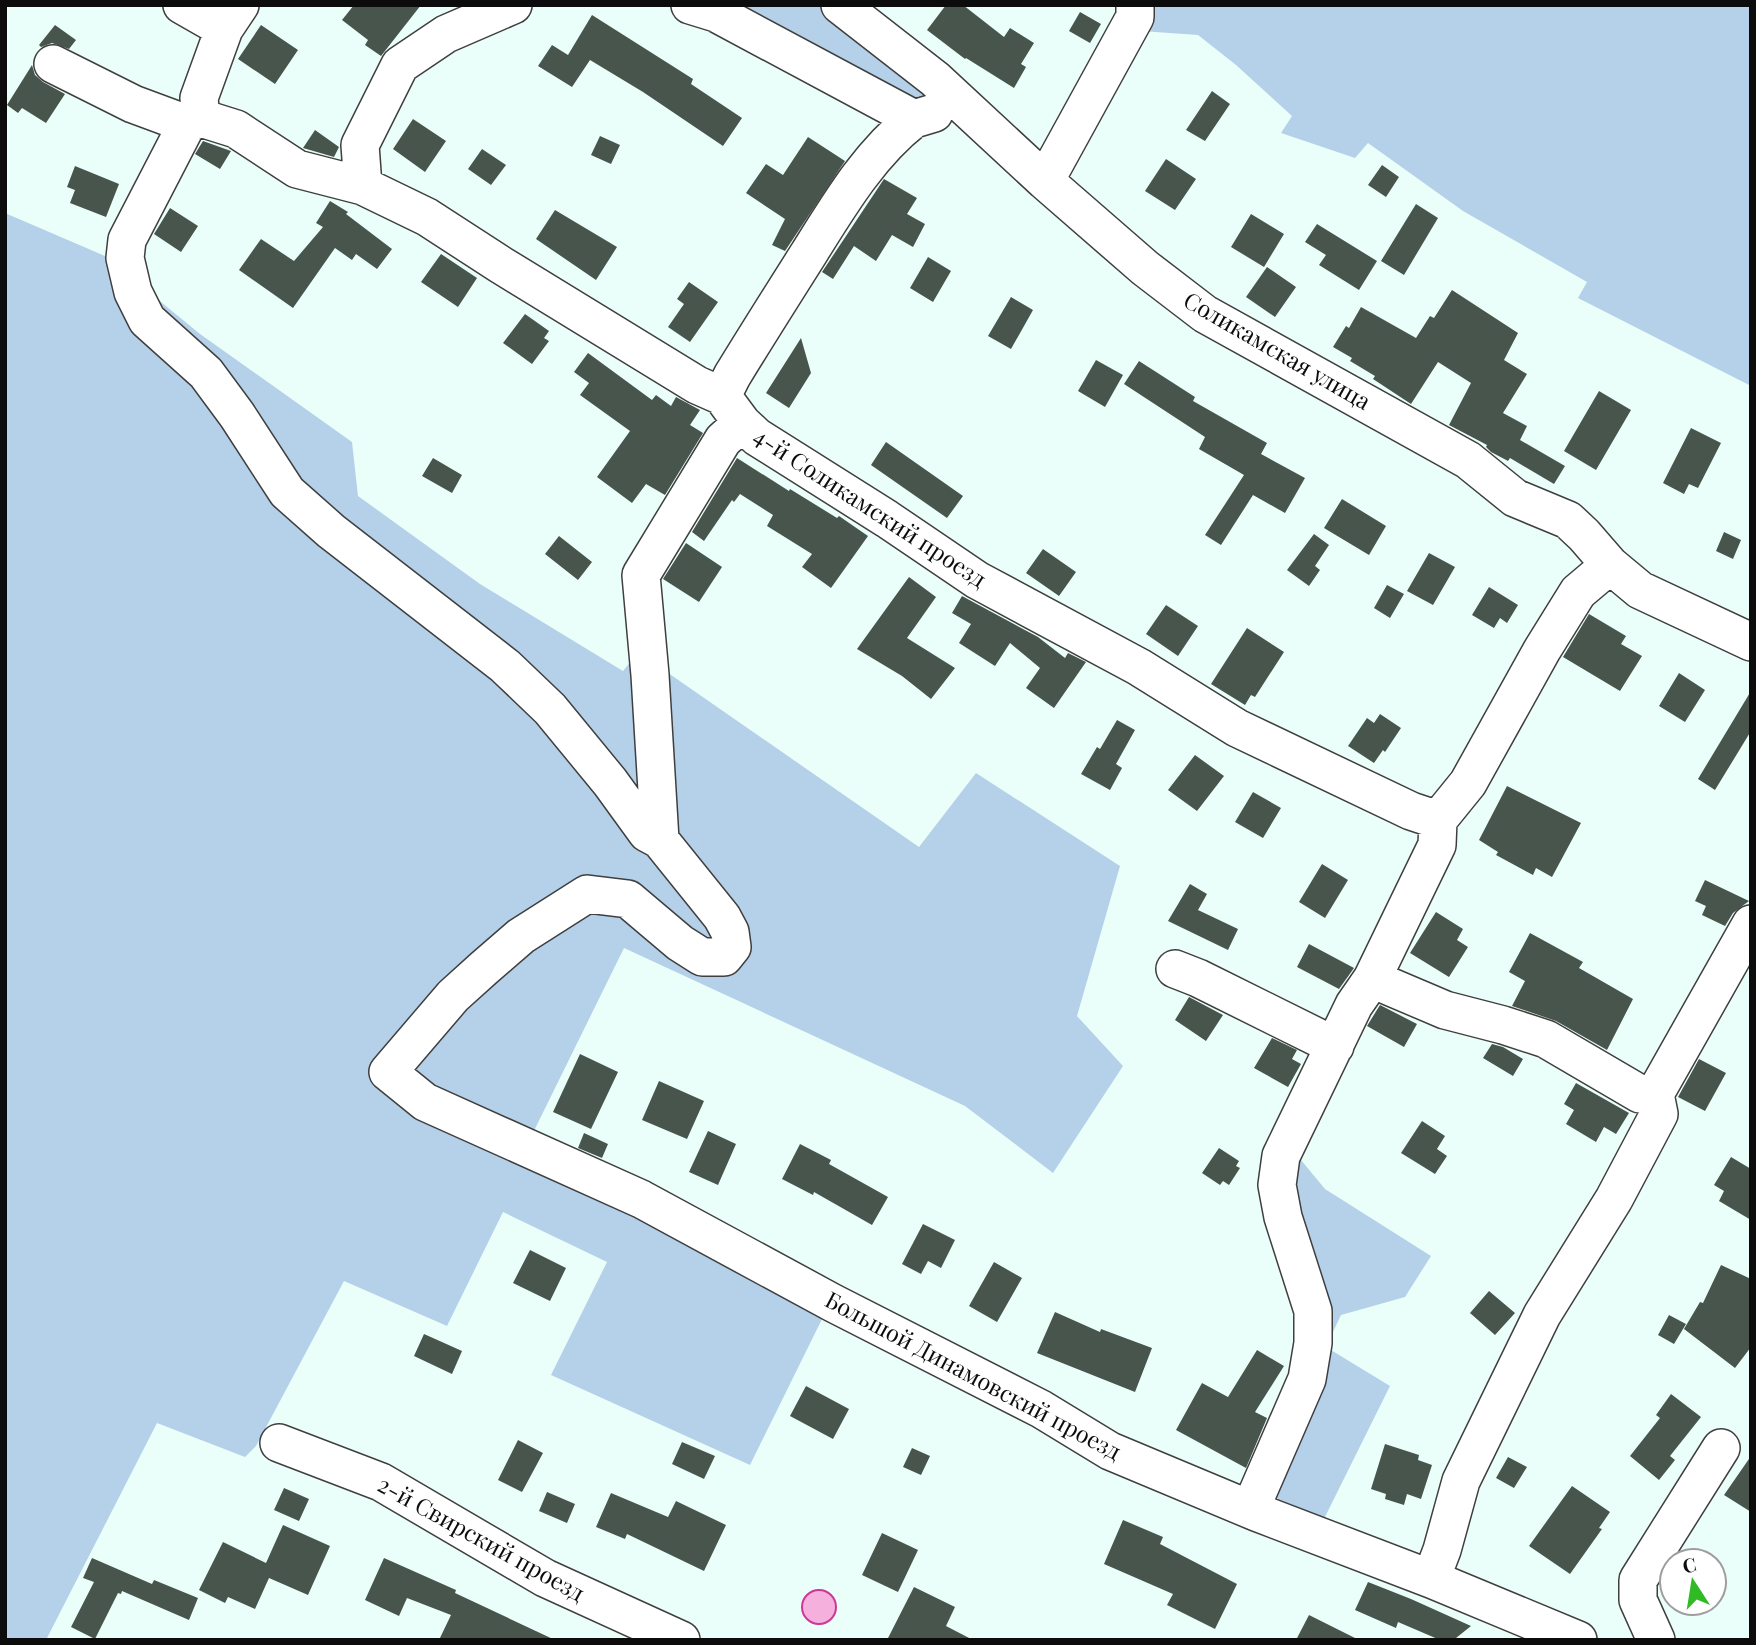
<svg xmlns="http://www.w3.org/2000/svg" width="1756" height="1645" font-family="'Playfair Display',serif">
	<style>
		.green { fill: #b5d1e9 }
		.water { fill: #f6b0de; stroke: #cd3795; stroke-width: 2 }
		.building { fill: #48554d }
		.lines { fill: none; stroke-linecap: round; stroke-linejoin: round }
		.minor-casing { stroke: #3f3f3f; stroke-width: 40 }
		.minor { stroke: #fff; stroke-width: 37 }
		.labels { text-anchor: middle; stroke-width: 7; stroke-linejoin: round; paint-order: stroke }
		.street-label { font-size: 23px; fill: #0c0c0c; stroke: #fff }
	</style>
	<rect width="100%" height="100%" fill="#ebfffa"/>
	<path class="green" d="M 701,5 L 830,5 L 935,85 L 920,108 Z
		M 1130,5 L 1751,5 L 1751,386 L 1578,298 L 1587,282 L 1463,211 L 1368,143 L 1355,158 L 1281,133 L 1292,116 L 1236,65 L 1198,35 L 1141,31 Z
		M 5,213 L 105,256 L 200,334 L 352,442 L 358,496 L 480,584 L 623,671 L 638,652 L 919,847 L 976,773 L 1120,866 L 1077,1016 L 1123,1066 L 1053,1173 L 965,1106 L 624,948 L 528,1143 L 824,1315 L 750,1465 L 551,1375 L 607,1262 L 503,1212 L 447,1326 L 344,1281 L 256,1446 L 245,1457 L 157,1423 L 46,1640 L 5,1640 Z
		M 1291,1148 L 1325,1189 L 1431,1256 L 1405,1297 L 1341,1315 L 1326,1347 L 1390,1386 L 1320,1527 L 1273,1500 L 1311,1381 L 1289,1215 Z"/>
	<path class="water" d="M802 1607a17 17 0 1 1 34 0a17 17 0 1 1-34 0Z"/>
	<path class="building" d="M 354,5 L 421,5 L 381,56 L 365,45 L 368,40 L 342,20 Z
		M 946,5 L 963,5 L 1004,37 L 1010,28 L 1034,43 L 1021,64 L 1026,67 L 1014,88 L 966,58 L 965,59 L 927,30 Z
		M 1080,12 L 1101,24 L 1090,43 L 1069,31 Z
		M 592,15 L 693,79 L 691,84 L 742,118 L 723,146 L 643,92 L 590,60 L 572,87 L 538,66 L 552,45 L 568,55 Z
		M 55,25 L 76,40 L 69,49 L 52,43 L 41,47 L 39,45 Z
		M 261,25 L 298,50 L 275,84 L 238,59 Z
		M 32,65 L 35,75 L 43,82 L 65,94 L 46,123 L 22,108 L 18,113 L 7,105 Z
		M 1212,91 L 1230,104 L 1205,141 L 1186,130 Z
		M 413,119 L 446,141 L 425,172 L 393,149 Z
		M 315,130 L 339,147 L 334,157 L 303,148 Z
		M 600,136 L 620,145 L 611,164 L 591,155 Z
		M 808,137 L 845,161 L 785,251 L 772,245 L 785,219 L 746,193 L 766,164 L 783,175 Z
		M 203,141 L 231,151 L 220,169 L 195,154 Z
		M 482,149 L 506,165 L 491,185 L 468,169 Z
		M 1166,159 L 1196,179 L 1175,210 L 1145,191 Z
		M 1382,165 L 1399,177 L 1386,197 L 1368,185 Z
		M 75,166 L 119,184 L 106,217 L 70,203 L 75,190 L 67,187 Z
		M 884,179 L 917,198 L 907,214 L 925,224 L 913,247 L 892,235 L 876,261 L 854,246 L 833,279 L 822,272 Z
		M 330,201 L 348,212 L 346,214 L 392,249 L 377,269 L 356,254 L 352,260 L 335,248 L 293,308 L 239,270 L 261,239 L 294,261 L 323,227 L 316,223 Z
		M 1416,204 L 1438,218 L 1404,275 L 1381,261 Z
		M 170,208 L 198,226 L 181,252 L 154,234 Z
		M 555,210 L 617,247 L 596,280 L 536,239 Z
		M 1251,214 L 1284,234 L 1264,267 L 1231,247 Z
		M 1317,224 L 1377,261 L 1359,290 L 1319,265 L 1326,255 L 1305,242 Z
		M 441,254 L 477,278 L 458,307 L 421,282 Z
		M 928,257 L 951,271 L 933,302 L 910,288 Z
		M 1267,267 L 1296,287 L 1275,317 L 1246,297 Z
		M 689,282 L 718,302 L 690,342 L 668,327 L 684,304 L 677,299 Z
		M 1452,290 L 1518,333 L 1504,360 L 1527,374 L 1503,413 L 1527,426 L 1520,440 L 1565,466 L 1554,484 L 1510,458 L 1508,461 L 1491,452 L 1486,447 L 1487,445 L 1449,425 L 1471,383 L 1438,362 L 1411,404 L 1373,379 L 1375,376 L 1350,361 L 1352,358 L 1333,347 L 1346,326 L 1349,328 L 1361,307 L 1416,338 L 1430,316 L 1434,318 Z
		M 1011,297 L 1033,310 L 1011,349 L 988,336 Z
		M 525,314 L 549,331 L 544,338 L 549,341 L 532,364 L 503,343 Z
		M 801,338 L 811,373 L 789,408 L 766,393 Z
		M 588,353 L 652,400 L 656,395 L 671,406 L 676,397 L 700,410 L 690,425 L 703,433 L 665,495 L 646,484 L 632,503 L 597,477 L 630,431 L 580,395 L 589,383 L 574,372 Z
		M 1096,360 L 1123,375 L 1105,407 L 1078,391 Z
		M 1139,361 L 1195,397 L 1193,401 L 1267,443 L 1261,454 L 1305,478 L 1285,513 L 1253,495 L 1221,545 L 1205,535 L 1244,475 L 1199,449 L 1205,437 L 1124,384 Z
		M 1599,391 L 1631,410 L 1596,470 L 1564,451 Z
		M 1691,428 L 1721,443 L 1698,488 L 1689,484 L 1684,494 L 1663,483 Z
		M 886,442 L 963,496 L 947,518 L 871,465 Z
		M 433,458 L 462,475 L 452,493 L 422,476 Z
		M 737,458 L 789,491 L 790,489 L 837,518 L 839,516 L 868,536 L 831,588 L 802,567 L 812,554 L 767,526 L 773,515 L 740,494 L 734,502 L 732,500 L 704,541 L 692,532 Z
		M 1342,499 L 1386,526 L 1369,555 L 1324,528 Z
		M 1724,532 L 1741,540 L 1733,559 L 1716,551 Z
		M 1314,534 L 1329,545 L 1315,566 L 1320,570 L 1309,586 L 1287,570 Z
		M 559,536 L 592,562 L 578,580 L 545,554 Z
		M 686,543 L 722,567 L 699,602 L 663,579 Z
		M 1043,549 L 1076,572 L 1059,596 L 1026,573 Z
		M 1429,553 L 1455,567 L 1433,605 L 1407,591 Z
		M 909,577 L 936,597 L 907,638 L 955,668 L 931,699 L 902,676 L 857,649 Z
		M 1387,585 L 1404,594 L 1390,618 L 1374,608 Z
		M 1489,587 L 1518,605 L 1507,623 L 1500,618 L 1494,628 L 1472,615 Z
		M 962,596 L 1038,637 L 1065,658 L 1068,653 L 1086,662 L 1054,708 L 1026,688 L 1040,668 L 1010,643 L 995,666 L 959,643 L 971,624 L 952,613 Z
		M 1166,605 L 1198,626 L 1178,656 L 1146,634 Z
		M 1589,614 L 1626,636 L 1621,644 L 1642,656 L 1620,691 L 1563,657 Z
		M 1247,628 L 1284,652 L 1255,697 L 1251,695 L 1245,705 L 1211,684 Z
		M 1679,673 L 1705,690 L 1685,722 L 1659,706 Z
		M 1751,691 L 1751,731 L 1715,790 L 1698,779 Z
		M 1380,714 L 1401,728 L 1385,752 L 1383,750 L 1374,763 L 1348,746 L 1367,718 L 1374,723 Z
		M 1117,720 L 1135,730 L 1116,764 L 1122,768 L 1110,790 L 1081,774 L 1097,747 L 1100,749 Z
		M 1195,755 L 1224,776 L 1197,811 L 1168,790 Z
		M 1507,786 L 1581,823 L 1552,877 L 1536,868 L 1533,875 L 1496,855 L 1498,852 L 1479,840 Z
		M 1253,792 L 1281,808 L 1263,838 L 1235,822 Z
		M 1322,864 L 1348,880 L 1325,918 L 1299,902 Z
		M 1705,880 L 1749,901 L 1733,913 L 1725,926 L 1702,915 L 1706,906 L 1695,901 Z
		M 1190,884 L 1207,894 L 1198,910 L 1238,929 L 1228,950 L 1168,921 Z
		M 1436,912 L 1463,929 L 1457,940 L 1468,947 L 1449,977 L 1410,953 Z
		M 1530,933 L 1583,962 L 1579,968 L 1633,999 L 1607,1050 L 1556,1021 L 1512,1006 L 1525,981 L 1509,972 Z
		M 1309,944 L 1354,968 L 1339,989 L 1297,967 Z
		M 1189,997 L 1223,1015 L 1206,1041 L 1175,1020 Z
		M 1380,1005 L 1417,1024 L 1404,1047 L 1367,1026 Z
		M 1272,1038 L 1297,1050 L 1292,1059 L 1301,1064 L 1288,1087 L 1254,1068 Z
		M 1492,1044 L 1503,1047 L 1523,1059 L 1513,1076 L 1483,1058 Z
		M 580,1054 L 618,1072 L 591,1129 L 553,1112 Z
		M 1699,1059 L 1726,1073 L 1705,1111 L 1678,1097 Z
		M 659,1081 L 704,1101 L 687,1139 L 642,1120 Z
		M 1576,1083 L 1629,1113 L 1616,1134 L 1604,1127 L 1596,1142 L 1566,1124 L 1574,1110 L 1564,1104 Z
		M 1422,1121 L 1445,1136 L 1437,1149 L 1447,1156 L 1435,1174 L 1401,1153 Z
		M 708,1131 L 736,1144 L 718,1185 L 689,1172 Z
		M 584,1133 L 608,1144 L 602,1158 L 578,1148 Z
		M 800,1144 L 831,1160 L 829,1164 L 888,1197 L 872,1225 L 814,1192 L 813,1195 L 782,1179 Z
		M 1219,1148 L 1239,1161 L 1236,1166 L 1240,1168 L 1229,1185 L 1223,1181 L 1220,1185 L 1202,1173 Z
		M 1731,1157 L 1751,1169 L 1751,1220 L 1719,1201 L 1724,1191 L 1714,1185 Z
		M 923,1224 L 955,1240 L 941,1268 L 928,1261 L 921,1274 L 902,1264 Z
		M 530,1250 L 566,1268 L 550,1301 L 513,1283 Z
		M 994,1262 L 1022,1278 L 997,1322 L 969,1306 Z
		M 1721,1265 L 1751,1279 L 1751,1347 L 1735,1368 L 1684,1329 L 1700,1302 L 1703,1303 Z
		M 1489,1291 L 1515,1313 L 1495,1335 L 1470,1313 Z
		M 1055,1312 L 1100,1332 L 1101,1329 L 1152,1348 L 1135,1392 L 1037,1353 Z
		M 1669,1315 L 1686,1324 L 1674,1344 L 1658,1335 Z
		M 424,1334 L 462,1351 L 452,1374 L 414,1356 Z
		M 1257,1350 L 1284,1366 L 1255,1412 L 1267,1418 L 1246,1468 L 1176,1430 L 1202,1383 L 1228,1397 Z
		M 806,1386 L 849,1409 L 833,1439 L 790,1416 Z
		M 1671,1394 L 1701,1417 L 1670,1456 L 1675,1460 L 1659,1480 L 1630,1456 L 1660,1418 L 1656,1415 Z
		M 518,1440 L 543,1453 L 522,1492 L 498,1480 Z
		M 682,1442 L 715,1456 L 704,1479 L 672,1464 Z
		M 1385,1444 L 1419,1455 L 1418,1460 L 1432,1465 L 1421,1499 L 1407,1494 L 1404,1505 L 1385,1499 L 1386,1494 L 1371,1489 Z
		M 912,1448 L 930,1456 L 921,1475 L 903,1467 Z
		M 1751,1456 L 1751,1512 L 1724,1495 Z
		M 1508,1457 L 1527,1467 L 1514,1488 L 1496,1478 Z
		M 1572,1486 L 1610,1512 L 1599,1528 L 1602,1529 L 1570,1574 L 1529,1546 Z
		M 284,1488 L 309,1499 L 299,1521 L 274,1510 Z
		M 547,1492 L 575,1504 L 567,1523 L 539,1511 Z
		M 611,1493 L 668,1517 L 676,1501 L 726,1525 L 704,1571 L 627,1534 L 625,1539 L 596,1527 Z
		M 1123,1520 L 1163,1537 L 1160,1544 L 1237,1584 L 1215,1629 L 1167,1605 L 1173,1594 L 1104,1564 Z
		M 283,1525 L 330,1546 L 308,1595 L 269,1578 L 255,1609 L 228,1597 L 225,1603 L 199,1590 L 223,1542 L 266,1563 Z
		M 882,1533 L 918,1550 L 898,1592 L 862,1575 Z
		M 92,1558 L 152,1584 L 154,1580 L 198,1598 L 189,1620 L 122,1591 L 121,1594 L 118,1593 L 95,1639 L 71,1627 L 94,1582 L 83,1578 Z
		M 384,1558 L 456,1590 L 455,1593 L 555,1640 L 439,1640 L 451,1615 L 407,1598 L 399,1616 L 365,1600 Z
		M 1368,1582 L 1411,1599 L 1471,1626 L 1456,1638 L 1449,1640 L 1440,1640 L 1398,1622 L 1396,1628 L 1355,1610 Z
		M 914,1587 L 955,1607 L 946,1626 L 973,1640 L 887,1640 Z
		M 1309,1615 L 1359,1640 L 1296,1640 Z"/>
	<g class="lines">
		<defs>
			<path id="minor" d="M 182,5 L 224,29
				M 690,5 L 716,13 L 914,119 L 934,113
				M 840,5 L 935,79 L 1045,181 L 1145,268 L 1205,314 L 1468,460 L 1515,498 L 1568,520 L 1584,535 L 1610,565 L 1640,590 L 1751,642
				M 53,64 L 133,104 L 187,124 L 201,118 L 236,129 L 297,169 L 363,186 L 427,217 L 501,265 L 697,385 L 722,396 L 742,423 L 757,437 L 887,519 L 977,580 L 1139,667 L 1237,728 L 1411,811 L 1438,820
				M 201,118 L 199,98 L 224,29 L 240,5
				M 187,124 L 127,240 L 125,258 L 133,292 L 147,320 L 206,373 L 237,415 L 287,492 L 331,531 L 505,666 L 550,709 L 610,782 L 647,833 L 660,840
				M 1045,181 L 1135,17 L 1135,5
				M 363,186 L 360,145 L 400,65 L 446,34 L 513,5
				M 722,396 L 732,376 C 757,335 783,294 809,253 C 839,205 869,154 914,119
				M 742,423 L 723,440 L 641,575 L 650,675 L 660,840 L 722,917 L 730,932 L 732,947 L 724,957 L 702,957 L 680,943 L 628,899 L 587,894 L 521,936 L 484,968 L 453,996 L 388,1072 L 425,1102 L 641,1199 L 833,1303 L 1041,1409 L 1110,1451 L 1256,1512 L 1431,1579 L 1578,1640
				M 1175,969 L 1198,978 L 1335,1046
				M 1372,979 L 1445,1010 L 1503,1025 L 1546,1039 L 1640,1094 L 1655,1094
				M 279,1443 L 381,1482 L 545,1578 L 681,1640
				M 1256,1512 L 1257,1494 L 1307,1379 L 1313,1343 L 1313,1311 L 1283,1217 L 1277,1185 L 1281,1156 L 1354,1005 L 1372,979 L 1437,845 L 1438,820 L 1468,783 L 1542,650 L 1578,592 L 1610,565
				M 1431,1579 L 1442,1550 L 1461,1481 L 1542,1315 L 1614,1199 L 1659,1114 L 1655,1094 L 1751,924
				M 1656,1640 L 1638,1600 L 1638,1580 L 1721,1448"/>
		</defs>
		<use href="#minor" class="minor-casing"/>
		<use href="#minor" class="minor"/>
	</g>
	<g class="labels">
		<g class="street-label">
			<text transform="translate(1277 351) rotate(30)" y="8">Соликамская улица</text>
			<text transform="translate(870 508) rotate(33)" y="8">4-й Соликамский проезд</text>
			<text transform="translate(973 1376) rotate(28)" y="8">Большой Динамовский проезд</text>
			<text transform="translate(481 1539) rotate(29)" y="8">2-й Свирский проезд</text>
		</g>
	</g>
	<rect width="1756" height="1645" fill="none" stroke="#0c0c0c" stroke-width="14"/>
	<g transform="translate(1693 1582) rotate(348)"><circle r="33" fill="#ffffff" stroke="#9e9e9e" stroke-width="2"/>
	<path d="M0-5L12 26L0 18L-12 26Z" fill="#30bb24"/>
	<text y="-10" font-size="19" font-weight="bold" text-anchor="middle" fill="#0c0c0c">С</text>
	</g>
</svg>
